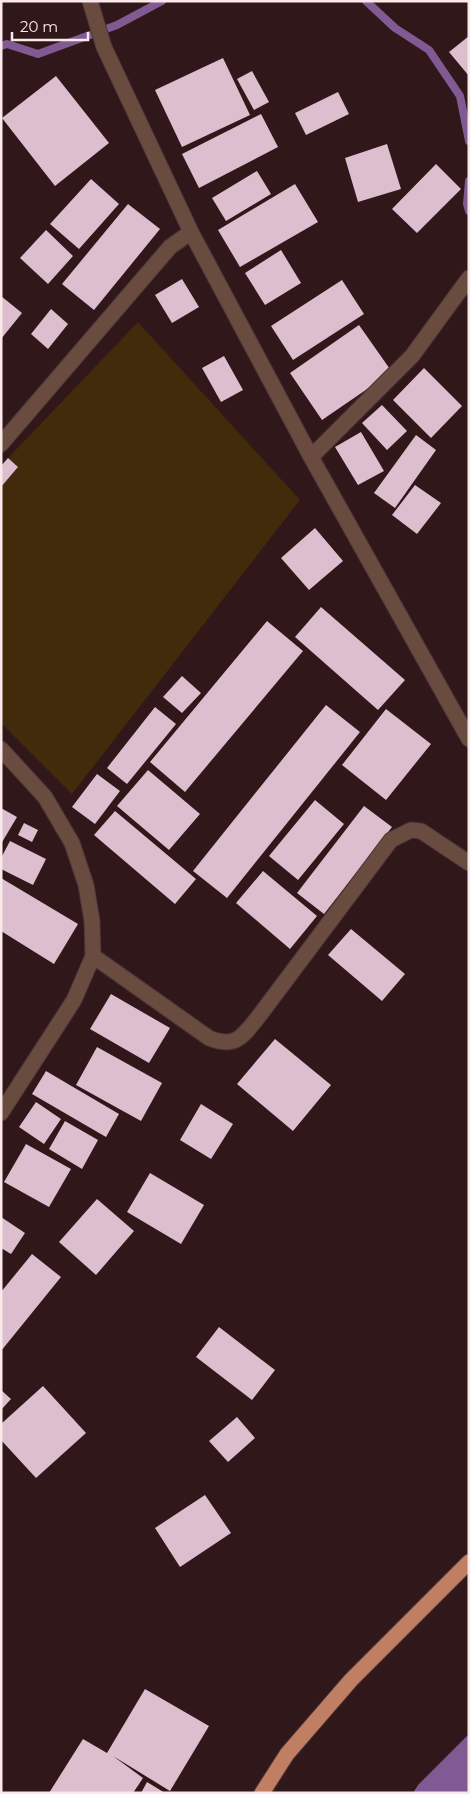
<svg xmlns="http://www.w3.org/2000/svg" width="470" height="1794" font-family="Montserrat,sans-serif">
	<style>
		.green { fill: #412b0b }
		.water { fill: #815a94 }
		.lines { fill: none; stroke-linecap: round; stroke-linejoin: round }
		.stream { stroke: #815a94; stroke-width: 8 }
		.building { fill: #dcbece }
		.minor-casing { stroke: #4c3437; stroke-width: 17 }
		.trunk-casing { stroke: #4c3437; stroke-width: 17 }
		.minor { stroke: #694b3f; stroke-width: 15 }
		.trunk { stroke: #c07e62; stroke-width: 15 }
	</style>
	<rect width="100%" height="100%" fill="#30171a"/>
	<path class="green" d="M 138,322 L 300,500 L 72,794 L 1,723 L 1,487 L 18,467 L 8,458 Z"/>
	<path class="water" d="M 469,1734 L 469,1793 L 413,1793 L 418,1785 Z"/>
	<g class="lines">
		<path class="stream" d="M 366,1 L 395,28 L 429,50 L 460,96 L 469,141
			M 1,46 L 7,44 L 38,54 L 117,25 L 162,1
			M 469,181 L 467,204 L 469,211"/>
	</g>
	<path class="building" d="M 469,36 L 469,76 L 449,52 Z
		M 223,58 L 250,115 L 182,147 L 155,90 Z
		M 252,71 L 269,102 L 254,110 L 237,79 Z
		M 56,76 L 109,143 L 55,186 L 2,118 Z
		M 338,92 L 349,114 L 306,135 L 295,113 Z
		M 261,114 L 278,147 L 199,188 L 182,154 Z
		M 387,144 L 401,189 L 358,202 L 345,158 Z
		M 436,164 L 461,189 L 417,233 L 392,209 Z
		M 257,171 L 271,194 L 226,221 L 212,198 Z
		M 91,179 L 119,204 L 79,249 L 50,224 Z
		M 295,184 L 318,222 L 240,267 L 218,230 Z
		M 128,204 L 160,229 L 94,310 L 62,284 Z
		M 46,230 L 73,256 L 48,284 L 20,258 Z
		M 281,250 L 301,283 L 265,305 L 245,273 Z
		M 182,279 L 199,307 L 172,323 L 155,295 Z
		M 342,280 L 364,314 L 293,360 L 271,326 Z
		M 1,296 L 22,313 L 1,339 Z
		M 51,309 L 68,324 L 48,349 L 31,334 Z
		M 359,325 L 392,372 L 322,420 L 290,373 Z
		M 224,356 L 243,390 L 221,402 L 202,368 Z
		M 424,368 L 462,406 L 431,438 L 393,400 Z
		M 382,405 L 407,431 L 387,450 L 362,423 Z
		M 361,432 L 384,471 L 358,485 L 335,447 Z
		M 416,435 L 436,450 L 395,508 L 374,493 Z
		M 8,458 L 18,467 L 1,487 L 1,466 Z
		M 415,485 L 441,503 L 417,534 L 392,515 Z
		M 315,528 L 343,561 L 309,590 L 281,558 Z
		M 321,607 L 405,680 L 378,710 L 295,637 Z
		M 267,621 L 303,651 L 185,792 L 150,762 Z
		M 182,676 L 201,693 L 182,713 L 163,697 Z
		M 326,705 L 360,732 L 227,898 L 193,871 Z
		M 155,707 L 176,724 L 127,784 L 107,768 Z
		M 386,709 L 431,744 L 386,800 L 342,765 Z
		M 148,770 L 200,814 L 169,850 L 117,806 Z
		M 97,774 L 120,791 L 95,824 L 72,807 Z
		M 315,800 L 344,824 L 298,880 L 269,856 Z
		M 364,806 L 392,827 L 324,914 L 297,893 Z
		M 1,808 L 17,817 L 1,844 Z
		M 115,811 L 196,879 L 175,904 L 94,835 Z
		M 24,823 L 38,830 L 32,842 L 18,835 Z
		M 10,841 L 46,859 L 33,885 L 1,869 L 1,858 Z
		M 263,871 L 317,916 L 290,949 L 236,903 Z
		M 1,878 L 78,924 L 54,964 L 1,931 Z
		M 351,929 L 405,974 L 382,1001 L 328,955 Z
		M 111,994 L 170,1028 L 149,1063 L 90,1029 Z
		M 275,1039 L 331,1085 L 293,1131 L 237,1084 Z
		M 97,1047 L 162,1083 L 141,1121 L 76,1085 Z
		M 46,1071 L 119,1114 L 106,1137 L 32,1094 Z
		M 36,1102 L 61,1119 L 44,1144 L 19,1127 Z
		M 201,1104 L 233,1124 L 211,1159 L 180,1140 Z
		M 65,1121 L 98,1140 L 82,1169 L 49,1149 Z
		M 26,1144 L 71,1169 L 49,1207 L 4,1182 Z
		M 150,1173 L 204,1205 L 181,1244 L 127,1212 Z
		M 97,1199 L 134,1231 L 96,1275 L 59,1242 Z
		M 1,1217 L 25,1233 L 11,1254 L 1,1248 Z
		M 32,1254 L 61,1277 L 1,1351 L 1,1292 Z
		M 219,1327 L 275,1370 L 252,1400 L 196,1357 Z
		M 43,1386 L 86,1433 L 36,1478 L 1,1440 L 1,1424 Z
		M 1,1390 L 11,1399 L 1,1410 Z
		M 237,1417 L 255,1438 L 228,1462 L 209,1441 Z
		M 205,1495 L 231,1533 L 180,1567 L 155,1528 Z
		M 145,1689 L 209,1726 L 170,1791 L 113,1756 L 143,1778 L 133,1793 L 49,1793 L 83,1739 L 107,1753 Z
		M 147,1782 L 165,1793 L 141,1793 Z"/>
	<g class="lines">
		<defs>
			<path id="minor" d="M 90,1 L 104,47 L 191,232 L 311,457 L 469,739
				M 1,444 L 170,247 L 191,232
				M 311,457 L 412,356 L 469,278
				M 1,749 L 45,797 L 72,843 L 86,885 L 92,921 L 93,956 L 74,1000 L 1,1113
				M 93,956 L 209,1038 C 236,1049 243,1036 259,1016 L 391,840 L 411,830 L 421,831 L 469,863"/>
			<path id="trunk" d="M 262,1793 L 287,1754 L 351,1680 L 469,1562"/>
		</defs>
		<use href="#minor" class="minor-casing"/>
		<use href="#trunk" class="trunk-casing"/>
		<use href="#minor" class="minor"/>
		<use href="#trunk" class="trunk"/>
	</g>
	<rect width="470" height="1794" fill="none" stroke="#fbe9ea" stroke-width="5"/>
	<path d="M12 32v8h76v-8" fill="none" stroke="#fbe9ea" stroke-width="2.5"/>
	<text x="20" y="32" font-size="15" fill="#fbe9ea" stroke="#30171a" stroke-width="4" paint-order="stroke">20 m</text>
</svg>
